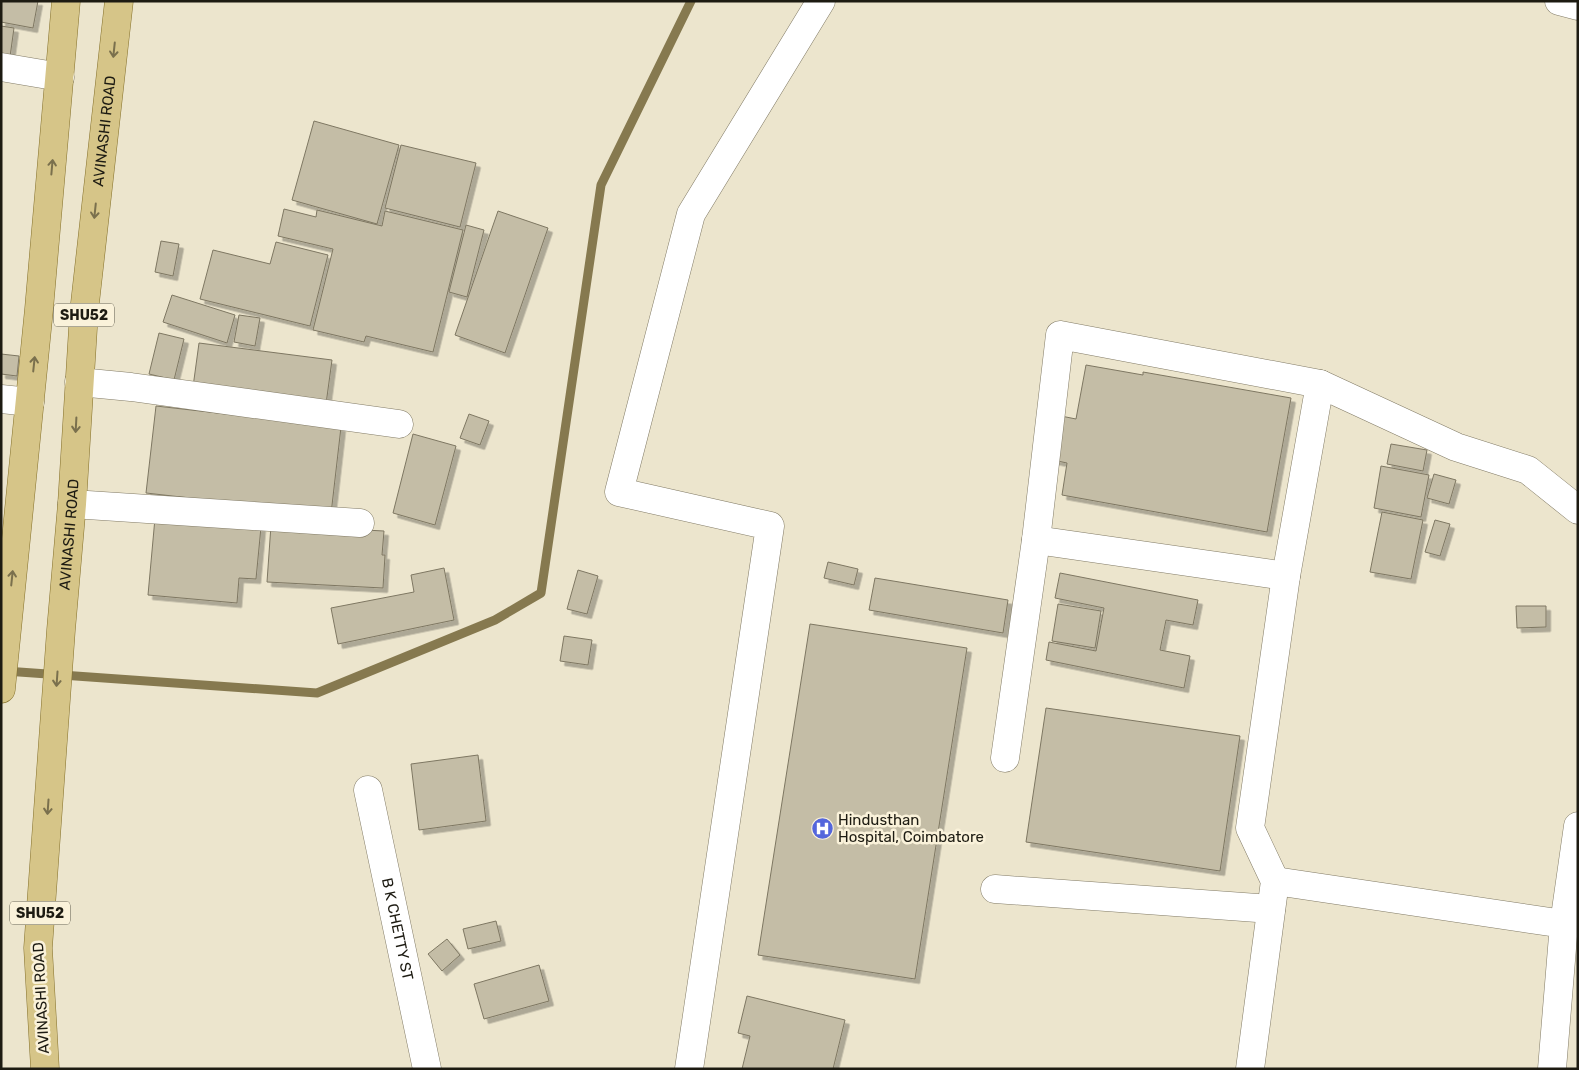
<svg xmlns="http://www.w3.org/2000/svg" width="1579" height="1070" font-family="Rubik,sans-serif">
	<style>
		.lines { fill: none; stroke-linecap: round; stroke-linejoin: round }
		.stream { stroke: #86794f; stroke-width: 9 }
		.building { fill: #c4bda6; stroke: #7e7762; filter: url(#shadow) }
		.minor-casing { stroke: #827b66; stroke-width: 29 }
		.major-casing { stroke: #84702b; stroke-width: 29 }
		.minor { stroke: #fff; stroke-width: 28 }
		.major { stroke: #d6c588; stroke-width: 28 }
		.oneway { stroke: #7a704d }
		.labels { text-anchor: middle; stroke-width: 5; stroke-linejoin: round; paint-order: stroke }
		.shield { fill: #faf2da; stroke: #5f5c4e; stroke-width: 1 }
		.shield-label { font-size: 14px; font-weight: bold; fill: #1d1b12 }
		.street-label { font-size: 15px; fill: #1d1b12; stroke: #faf2da }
		.poi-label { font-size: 15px; fill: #1d1b12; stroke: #faf2da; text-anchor: start }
	</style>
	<defs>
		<filter id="shadow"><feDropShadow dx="4.5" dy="4.5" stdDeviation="0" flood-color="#0004"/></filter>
	</defs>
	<rect width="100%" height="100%" fill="#ece5cd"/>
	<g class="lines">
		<path class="stream" d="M 5,671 L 317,693 L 495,620 L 541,593 L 601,185 L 691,1"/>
	</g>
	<path class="building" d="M 1,1 L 38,1 L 33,28 L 1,22 Z
		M 1,26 L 14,28 L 9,64 L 1,63 Z
		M 314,121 L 399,145 L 377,224 L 292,200 Z
		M 401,145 L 476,163 L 460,227 L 385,208 Z
		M 284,209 L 316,217 L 317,210 L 382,226 L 385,211 L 463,230 L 433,352 L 366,336 L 364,342 L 313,330 L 333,249 L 278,236 Z
		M 498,211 L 548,228 L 505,353 L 455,335 Z
		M 466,225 L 484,230 L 467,297 L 449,292 Z
		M 161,241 L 179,244 L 173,276 L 155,272 Z
		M 276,242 L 328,255 L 310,326 L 200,299 L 213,250 L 270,264 Z
		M 172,295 L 235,315 L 227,343 L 163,322 Z
		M 239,315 L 260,318 L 255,346 L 234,342 Z
		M 159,333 L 184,339 L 174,380 L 149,374 Z
		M 199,343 L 332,360 L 326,404 L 193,387 Z
		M 1,354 L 19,356 L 17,376 L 1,374 Z
		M 1086,365 L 1143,375 L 1143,372 L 1291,398 L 1267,532 L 1062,495 L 1067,463 L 1053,460 L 1061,416 L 1076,419 Z
		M 156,406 L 341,427 L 331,514 L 146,493 Z
		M 469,414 L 489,421 L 480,445 L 460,438 Z
		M 413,434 L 456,446 L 435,525 L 393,513 Z
		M 1391,444 L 1427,450 L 1423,471 L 1387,464 Z
		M 1381,466 L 1429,475 L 1421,517 L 1374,508 Z
		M 1434,474 L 1456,480 L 1449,504 L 1427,498 Z
		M 1382,512 L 1423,520 L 1411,579 L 1370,572 Z
		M 155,518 L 261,527 L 256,579 L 239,578 L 237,603 L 148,595 Z
		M 1435,520 L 1450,524 L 1440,556 L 1425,552 Z
		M 271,525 L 384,531 L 382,555 L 385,555 L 383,588 L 267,582 Z
		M 828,562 L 858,569 L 854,585 L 824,578 Z
		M 444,568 L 454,620 L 338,644 L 331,608 L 414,592 L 411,575 Z
		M 578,570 L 598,576 L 587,614 L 567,609 Z
		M 1060,573 L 1198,600 L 1193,625 L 1166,620 L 1160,650 L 1190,656 L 1184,688 L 1046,660 L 1049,642 L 1096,651 L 1104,608 L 1055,598 Z
		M 875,578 L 1008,600 L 1003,633 L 869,610 Z
		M 1058,604 L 1101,611 L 1095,648 L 1052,641 Z
		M 1516,606 L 1546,606 L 1546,627 L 1517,628 Z
		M 810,624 L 967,648 L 915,979 L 758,955 Z
		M 564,636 L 592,640 L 588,665 L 560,661 Z
		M 1046,708 L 1240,736 L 1220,871 L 1026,842 Z
		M 478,755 L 486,821 L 419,830 L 411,764 Z
		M 496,921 L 501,941 L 468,949 L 463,929 Z
		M 447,939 L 460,955 L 442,971 L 428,954 Z
		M 539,965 L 549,1001 L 484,1019 L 474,984 Z
		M 747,996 L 845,1020 L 833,1069 L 742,1069 L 750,1036 L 738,1033 Z"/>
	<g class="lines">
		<defs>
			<g id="minor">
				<path d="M 1559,1 L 1578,6"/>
				<path d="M 1,67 L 60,77"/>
				<path d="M 79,382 L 131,387 L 399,424"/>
				<path d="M 1,399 L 30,402"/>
				<path d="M 72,504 L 360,523"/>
				<path d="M 1036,540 L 1286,576"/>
				<path d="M 1005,758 L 1036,540 L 1060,335 L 1320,384 L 1456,447 L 1528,470 L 1578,510"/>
				<path id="s1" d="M 368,790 L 427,1069"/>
				<path d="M 1275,881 L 1564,924 L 1552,1069"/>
				<path d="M 995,889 L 1271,909"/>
				<path d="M 1564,924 L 1578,826"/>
				<path d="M 689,1069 L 770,526 L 619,492 L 691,214 L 821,1"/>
				<path d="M 1250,1069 L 1275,881 L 1250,828 L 1286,576 L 1320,384"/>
			</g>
			<g id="major">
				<path d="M 1,689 L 39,309 L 66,1"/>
				<path id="s2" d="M 45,1069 L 38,948 L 61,630 L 72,504 L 84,312 L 119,1"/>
			</g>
		</defs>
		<use href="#minor" class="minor-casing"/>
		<use href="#major" class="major-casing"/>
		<use href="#minor" class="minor"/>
		<use href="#major" class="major"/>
	</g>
	<defs><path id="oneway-shaft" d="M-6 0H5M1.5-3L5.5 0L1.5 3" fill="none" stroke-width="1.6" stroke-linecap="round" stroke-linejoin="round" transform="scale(1.25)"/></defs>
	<g class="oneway">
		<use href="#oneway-shaft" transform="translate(114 50) rotate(96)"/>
		<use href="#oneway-shaft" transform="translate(52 167) rotate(-85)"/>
		<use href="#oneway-shaft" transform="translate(95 211) rotate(96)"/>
		<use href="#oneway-shaft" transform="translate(34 364) rotate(-84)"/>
		<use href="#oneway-shaft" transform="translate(76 425) rotate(93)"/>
		<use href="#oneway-shaft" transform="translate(12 578) rotate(-84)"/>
		<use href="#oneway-shaft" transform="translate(57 679) rotate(94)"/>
		<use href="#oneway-shaft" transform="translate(48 807) rotate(94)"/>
	</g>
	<defs>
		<symbol id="hospital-disc" viewBox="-11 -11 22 22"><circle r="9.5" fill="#5466dc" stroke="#faf2da"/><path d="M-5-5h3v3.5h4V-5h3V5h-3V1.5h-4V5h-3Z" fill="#fff"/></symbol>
	</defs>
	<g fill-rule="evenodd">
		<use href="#hospital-disc" x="810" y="816" width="25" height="25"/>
	</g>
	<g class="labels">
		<g class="shield">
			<rect x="54" y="303.5" width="60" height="23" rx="4"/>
			<rect x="10" y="901.5" width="60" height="23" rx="4"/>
		</g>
		<g class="shield-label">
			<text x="84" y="320">SHU52</text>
			<text x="40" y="918">SHU52</text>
		</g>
		<g class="street-label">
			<text dy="5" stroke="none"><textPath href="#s2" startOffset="941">AVINASHI ROAD</textPath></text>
			<text dy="5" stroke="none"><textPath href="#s2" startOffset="536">AVINASHI ROAD</textPath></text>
			<text dy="5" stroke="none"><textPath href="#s1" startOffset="142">B K CHETTY ST</textPath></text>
			<text transform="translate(41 998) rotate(-93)" y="5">AVINASHI ROAD</text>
		</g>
		<g class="poi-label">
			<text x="838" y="825">Hindusthan<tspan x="838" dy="17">Hospital, Coimbatore</tspan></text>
		</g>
	</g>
	<rect width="1579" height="1070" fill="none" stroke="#1d1b12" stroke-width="5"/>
</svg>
